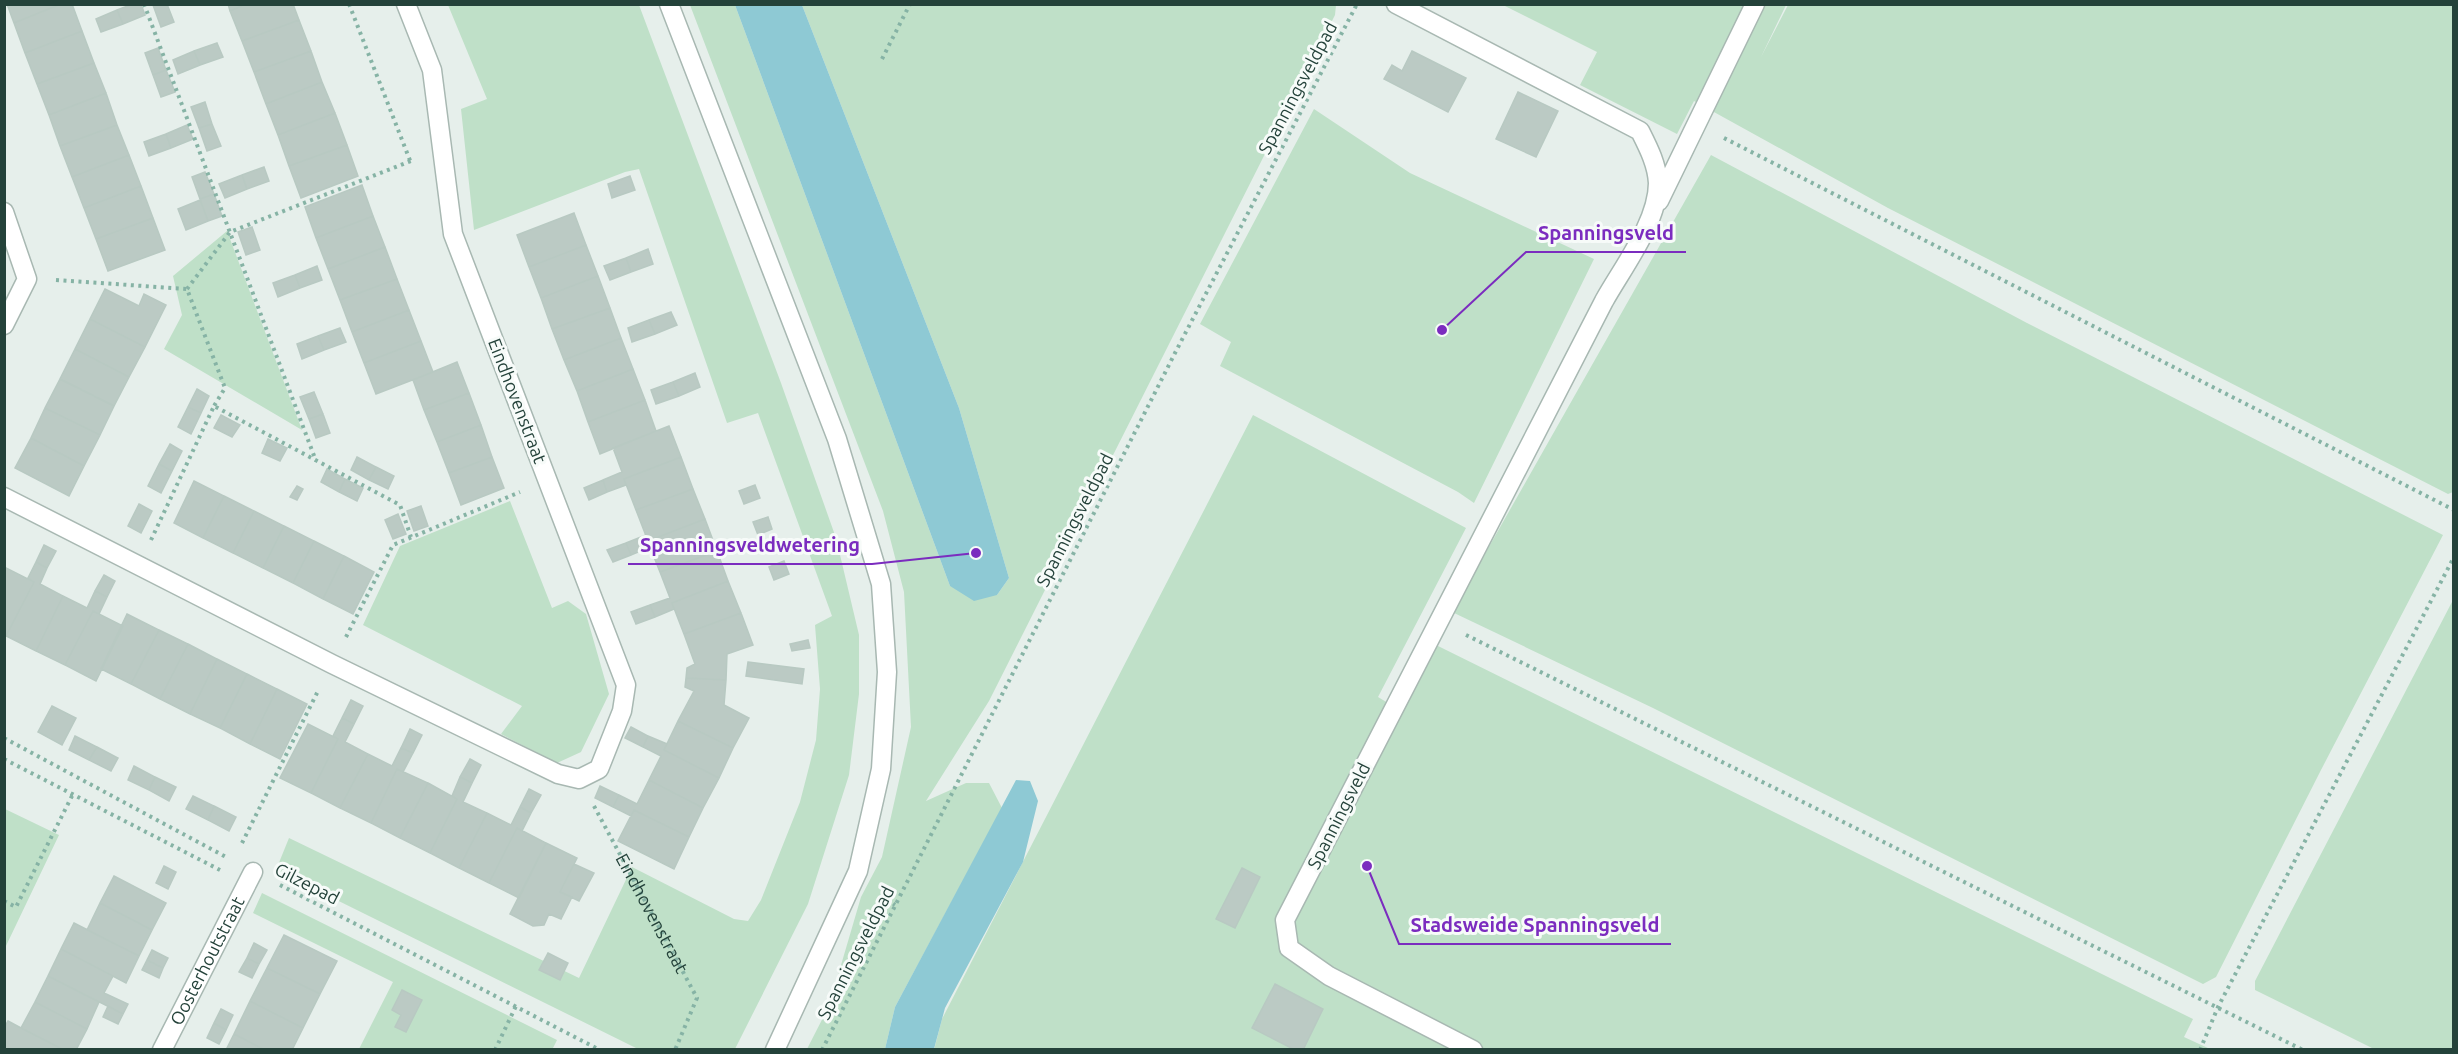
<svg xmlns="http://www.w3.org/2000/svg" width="2458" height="1054" font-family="Ubuntu,sans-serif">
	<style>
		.green { fill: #bfe0c8 }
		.water { fill: #8ec9d4 }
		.building { fill: #bbcac4; stroke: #b8c9c2; stroke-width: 1.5 }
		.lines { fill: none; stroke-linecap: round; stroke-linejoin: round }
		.service-casing { stroke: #a8b8b2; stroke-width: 21 }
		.minor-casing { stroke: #a8b8b2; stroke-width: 21 }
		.path { stroke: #86b3a5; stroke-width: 4; stroke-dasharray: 3 4.5; stroke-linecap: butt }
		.service { stroke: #fff; stroke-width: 18 }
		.minor { stroke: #fff; stroke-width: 18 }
		.labels { text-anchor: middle; stroke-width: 6; stroke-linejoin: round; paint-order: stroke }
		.street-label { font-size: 18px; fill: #24423a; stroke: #f7fbf9 }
		.leader { fill: none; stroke: #7b2cbf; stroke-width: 2 }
		.callout-dot { fill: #7b2cbf; stroke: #f7fbf9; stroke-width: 2 }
		.callout-label { font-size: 20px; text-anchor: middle; font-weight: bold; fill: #7b2cbf; stroke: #f7fbf9; stroke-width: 6; stroke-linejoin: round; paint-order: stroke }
	</style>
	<rect width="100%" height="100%" fill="#e6efeb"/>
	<path class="green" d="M 448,5 L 639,5 L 781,383 L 836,538 L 859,635 L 859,694 L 849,775 L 808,904 L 735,1049 L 638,1049 L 276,870 L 289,838 L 579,978 L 632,867 L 734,919 L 748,921 L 761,900 L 800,802 L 816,740 L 820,689 L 815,625 L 832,616 L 758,413 L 727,423 L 639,169 L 625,172 L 474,230 L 461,109 L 487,99 Z
		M 690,5 L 735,5 L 950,586 L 997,595 L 1009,578 L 959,408 L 802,5 L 1336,5 L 1335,15 L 989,701 L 926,801 L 966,783 L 989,783 L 1002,808 L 895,1007 L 885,1049 L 807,1049 L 829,1006 L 861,897 L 882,857 L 911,727 L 904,592 L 883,511 Z
		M 1503,5 L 1786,5 L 1761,57 L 1788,5 L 2453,5 L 2453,492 L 2448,494 L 1888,208 L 1694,101 L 1677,134 L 1580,85 L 1597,52 Z
		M 1314,109 L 1410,173 L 1594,259 L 1474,503 L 1458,492 L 1220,366 L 1231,342 L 1200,324 Z
		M 1711,155 L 2027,323 L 2443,535 L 2321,770 L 2216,977 L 2203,984 L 1653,708 L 1452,612 Z
		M 227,231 L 302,430 L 164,349 L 182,315 L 173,276 Z
		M 1253,415 L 1466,528 L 1378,697 L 1403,712 L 1436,645 L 2193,1019 L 2184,1037 L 2210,1049 L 934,1050 L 942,1019 Z
		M 510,501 L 552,608 L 568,601 L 586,614 L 609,694 L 581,752 L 557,763 L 501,734 L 522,706 L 363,625 L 400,546 Z
		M 2453,600 L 2453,1049 L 2374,1049 L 2255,990 L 2255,981 Z
		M 5,809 L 59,835 L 5,948 Z
		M 262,893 L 557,1040 L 552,1050 L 359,1049 L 393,982 L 253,913 Z"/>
	<path class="water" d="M 735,5 L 802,5 L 959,408 L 1009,578 L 997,595 L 974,601 L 950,586 Z
		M 1016,780 L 1030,781 L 1038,801 L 1023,862 L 945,1008 L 934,1049 L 885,1049 L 895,1007 Z"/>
	<path class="building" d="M 7,4 L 61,4 L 14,23 Z
		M 61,4 L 72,4 L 82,31 L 25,53 L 14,23 Z
		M 133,4 L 141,4 L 145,15 L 123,24 L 117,10 Z
		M 167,4 L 174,22 L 161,27 L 153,5 Z
		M 228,4 L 246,4 L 230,11 Z
		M 246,4 L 293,4 L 299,20 L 242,41 L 230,11 Z
		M 117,10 L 123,24 L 101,32 L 96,19 Z
		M 299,20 L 311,51 L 254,72 L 242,41 Z
		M 82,31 L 94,63 L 37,84 L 25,53 Z
		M 217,43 L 223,57 L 200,65 L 194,51 Z
		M 158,48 L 166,70 L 153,75 L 145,53 Z
		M 194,51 L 200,65 L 178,74 L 173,60 Z
		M 311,51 L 322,82 L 266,104 L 254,72 Z
		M 1412,51 L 1466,78 L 1448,112 L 1384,79 L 1392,65 L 1402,71 Z
		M 94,63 L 106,93 L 49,115 L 37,84 Z
		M 166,70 L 175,92 L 161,97 L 153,75 Z
		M 322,82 L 335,113 L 278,135 L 266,104 Z
		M 1518,92 L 1558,111 L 1536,157 L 1496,139 Z
		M 106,93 L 117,125 L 60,146 L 49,115 Z
		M 205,102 L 212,124 L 199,128 L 191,107 Z
		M 335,113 L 347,145 L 289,166 L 278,135 Z
		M 212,124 L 221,146 L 207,151 L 199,128 Z
		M 117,125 L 129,155 L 72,177 L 60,146 Z
		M 187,125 L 193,139 L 171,148 L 166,134 Z
		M 166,134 L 171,148 L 149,156 L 144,142 Z
		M 347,145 L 358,176 L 301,198 L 289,166 Z
		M 129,155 L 141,186 L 84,208 L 72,177 Z
		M 264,167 L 269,181 L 247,189 L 242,175 Z
		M 205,172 L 214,194 L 200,199 L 192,177 Z
		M 242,175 L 247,189 L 225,198 L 219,184 Z
		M 630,176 L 635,190 L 612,198 L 608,184 Z
		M 362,185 L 373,216 L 316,238 L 305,207 Z
		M 141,186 L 153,218 L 96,239 L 84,208 Z
		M 214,194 L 222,216 L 208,221 L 200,199 Z
		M 200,200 L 208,221 L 186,230 L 178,209 Z
		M 574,213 L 586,245 L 529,267 L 517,235 Z
		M 373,216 L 385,247 L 328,269 L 316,238 Z
		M 153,218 L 165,250 L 108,271 L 96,239 Z
		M 252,227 L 260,250 L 246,255 L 238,232 Z
		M 586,245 L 598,276 L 541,298 L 529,267 Z
		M 385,247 L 397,279 L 340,300 L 328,269 Z
		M 648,249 L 653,264 L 631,272 L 626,258 Z
		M 626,258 L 631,272 L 610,280 L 604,266 Z
		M 317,266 L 322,280 L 300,288 L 295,275 Z
		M 295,275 L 300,288 L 278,297 L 273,283 Z
		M 598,276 L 610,308 L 552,329 L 541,298 Z
		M 397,279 L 409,310 L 352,332 L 340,300 Z
		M 105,289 L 139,306 L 144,294 L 166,305 L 145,347 L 90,319 Z
		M 610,308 L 621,338 L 564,360 L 552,329 Z
		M 409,310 L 421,341 L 364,363 L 352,332 Z
		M 671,312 L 677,325 L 655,334 L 649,320 Z
		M 90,319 L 145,347 L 129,377 L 75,349 Z
		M 649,320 L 655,334 L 632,342 L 628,328 Z
		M 340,328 L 346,342 L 324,350 L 318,336 Z
		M 318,336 L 324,350 L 302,359 L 297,344 Z
		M 621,338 L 633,369 L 577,391 L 564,360 Z
		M 421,341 L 433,372 L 376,394 L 364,363 Z
		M 75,349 L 129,377 L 114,406 L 60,379 Z
		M 457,362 L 469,393 L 424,410 L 413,380 Z
		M 633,369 L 645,400 L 588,422 L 577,391 Z
		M 695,373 L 700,387 L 679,396 L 673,382 Z
		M 60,379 L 114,406 L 100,435 L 45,408 Z
		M 673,382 L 679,396 L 656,404 L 651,390 Z
		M 197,389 L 209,396 L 201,413 L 188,407 Z
		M 314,392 L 323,414 L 309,419 L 300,397 Z
		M 469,393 L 481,425 L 437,442 L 424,410 Z
		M 645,400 L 656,431 L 600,454 L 588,422 Z
		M 188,407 L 201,413 L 191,434 L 178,427 Z
		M 45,408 L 100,435 L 84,466 L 31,438 Z
		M 323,414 L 330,433 L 316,438 L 309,419 Z
		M 221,415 L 240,425 L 232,437 L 214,428 Z
		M 481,425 L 492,457 L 449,473 L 437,442 Z
		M 669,426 L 681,457 L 624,479 L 626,485 L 607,492 L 603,480 L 622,472 L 613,448 Z
		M 31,438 L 84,466 L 69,496 L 15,468 Z
		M 268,439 L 287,448 L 280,461 L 262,453 Z
		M 170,444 L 182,451 L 172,471 L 159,464 Z
		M 357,457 L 376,467 L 369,480 L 351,470 Z
		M 492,457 L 504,488 L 461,505 L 449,473 Z
		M 681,457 L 693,489 L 636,510 L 624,479 Z
		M 159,464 L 172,471 L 161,493 L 148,486 Z
		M 376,467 L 394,476 L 388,489 L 369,480 Z
		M 327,469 L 345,479 L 339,492 L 321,482 Z
		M 345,479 L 363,488 L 357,501 L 339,492 Z
		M 603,480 L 607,492 L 589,500 L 584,488 Z
		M 194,481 L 224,496 L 203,538 L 174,523 Z
		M 755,485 L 760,498 L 744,504 L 739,491 Z
		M 297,486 L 303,489 L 297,500 L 290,497 Z
		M 693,489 L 705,519 L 648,541 L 636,510 Z
		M 224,496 L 254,511 L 233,553 L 203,538 Z
		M 139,504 L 152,511 L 141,533 L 128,526 Z
		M 421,506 L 428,526 L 414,531 L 407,511 Z
		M 254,511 L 284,526 L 263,568 L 233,553 Z
		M 398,514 L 406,534 L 393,539 L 385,520 Z
		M 768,517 L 772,529 L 758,535 L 753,522 Z
		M 705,519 L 717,551 L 660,572 L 650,547 L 631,555 L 626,543 L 646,535 L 648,541 Z
		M 284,526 L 314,541 L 293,583 L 263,568 Z
		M 314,541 L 344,556 L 323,599 L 293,583 Z
		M 626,543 L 631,555 L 613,562 L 607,550 Z
		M 44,545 L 56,551 L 47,568 L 36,562 Z
		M 717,551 L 728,581 L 672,603 L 674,609 L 655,617 L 650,605 L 670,598 L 660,572 Z
		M 344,556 L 374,572 L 353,614 L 323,599 Z
		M 784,561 L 789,574 L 774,580 L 769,567 Z
		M 36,562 L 47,568 L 40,584 L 63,596 L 36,651 L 6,636 L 34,582 L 28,578 Z
		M 4,567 L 34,582 L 6,636 L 4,635 Z
		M 104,575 L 115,581 L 107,597 L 95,591 Z
		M 728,581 L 741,613 L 684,634 L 672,603 Z
		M 95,591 L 107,597 L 99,614 L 93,611 L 65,665 L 36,651 L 63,596 L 87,608 Z
		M 650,605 L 655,617 L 636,624 L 631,612 Z
		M 93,611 L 123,626 L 96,681 L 65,665 Z
		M 741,613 L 753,645 L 727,654 L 726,680 L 686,678 L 687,668 L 695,664 L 684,634 Z
		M 127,614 L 159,630 L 131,684 L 101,669 Z
		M 159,630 L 188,644 L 160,699 L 131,684 Z
		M 808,640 L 810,648 L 792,651 L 790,644 Z
		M 188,644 L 217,659 L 190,714 L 160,699 Z
		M 217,659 L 247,674 L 220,728 L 190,714 Z
		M 748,662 L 804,669 L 802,684 L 746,676 Z
		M 247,674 L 277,689 L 250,744 L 220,728 Z
		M 686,678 L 726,680 L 724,705 L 749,718 L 733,748 L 678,721 L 694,691 L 685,687 Z
		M 277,689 L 307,704 L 280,759 L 250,744 Z
		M 351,700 L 363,706 L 354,724 L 342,718 Z
		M 52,706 L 76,718 L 62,745 L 38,732 Z
		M 342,718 L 354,724 L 345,742 L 368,754 L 340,808 L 311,793 L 338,739 L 333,736 Z
		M 678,721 L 733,748 L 719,778 L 664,750 Z
		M 308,724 L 338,739 L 311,793 L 280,778 Z
		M 631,727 L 648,736 L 643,747 L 625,738 Z
		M 410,729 L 422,735 L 413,753 L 401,748 Z
		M 75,736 L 97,747 L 89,760 L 69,750 Z
		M 648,736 L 667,744 L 664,750 L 719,778 L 703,808 L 649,780 L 661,756 L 643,747 Z
		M 97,747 L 118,758 L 111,771 L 89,760 Z
		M 401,748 L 413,753 L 403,772 L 397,769 L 371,823 L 340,808 L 368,754 L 392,766 Z
		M 470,759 L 481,765 L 472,783 L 460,777 Z
		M 134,766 L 155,777 L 149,790 L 128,780 Z
		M 397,769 L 428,783 L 400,838 L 371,823 Z
		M 155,777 L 176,787 L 169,801 L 149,790 Z
		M 460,777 L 472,783 L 463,802 L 487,813 L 459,868 L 430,853 L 457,799 L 452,796 Z
		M 649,780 L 703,808 L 689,837 L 634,810 L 631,816 L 613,807 L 619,795 L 637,804 Z
		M 428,783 L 457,799 L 430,853 L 400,838 Z
		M 600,786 L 619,795 L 613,807 L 595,798 Z
		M 529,789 L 541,795 L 531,813 L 520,807 Z
		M 193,796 L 214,806 L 208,820 L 186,809 Z
		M 214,806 L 236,817 L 229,831 L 208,820 Z
		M 520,807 L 531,813 L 522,831 L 517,828 L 489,883 L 459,868 L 487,813 L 511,825 Z
		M 634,810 L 689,837 L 674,869 L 618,841 Z
		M 517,828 L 546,843 L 519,898 L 489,883 Z
		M 546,843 L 577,858 L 560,892 L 572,897 L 561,919 L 549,914 L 544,925 L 533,926 L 510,914 Z
		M 574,864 L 594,873 L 579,901 L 560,892 Z
		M 164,866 L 176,872 L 168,889 L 156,883 Z
		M 1242,868 L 1260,877 L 1235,928 L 1216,919 Z
		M 114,876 L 166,903 L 152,930 L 100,903 Z
		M 100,903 L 152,930 L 139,956 L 87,930 Z
		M 74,923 L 139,956 L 126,983 L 61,949 Z
		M 284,935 L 337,961 L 320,994 L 267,968 Z
		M 254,943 L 267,950 L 259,964 L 247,958 Z
		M 61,949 L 113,976 L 104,993 L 128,1004 L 123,1014 L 48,976 Z
		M 152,950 L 168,958 L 163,968 L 147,960 Z
		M 548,953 L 568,963 L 560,980 L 539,970 Z
		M 247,958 L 259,964 L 252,978 L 239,972 Z
		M 147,960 L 163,968 L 159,978 L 142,970 Z
		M 267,968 L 320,994 L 303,1028 L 250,1001 Z
		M 48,976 L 99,1002 L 87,1029 L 35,1002 Z
		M 1275,984 L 1323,1009 L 1303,1050 L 1295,1050 L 1252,1028 Z
		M 402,990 L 422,1000 L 406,1032 L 395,1027 L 401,1015 L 392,1010 Z
		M 250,1001 L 303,1028 L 292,1050 L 265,1050 L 234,1034 Z
		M 35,1002 L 87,1029 L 76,1050 L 64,1050 L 21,1028 Z
		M 108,1006 L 123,1014 L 118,1024 L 103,1017 Z
		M 221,1009 L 233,1015 L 226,1030 L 214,1023 Z
		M 8,1021 L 21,1028 L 64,1050 L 4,1050 L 4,1028 Z
		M 214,1023 L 226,1030 L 219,1044 L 207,1038 Z
		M 234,1034 L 265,1050 L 226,1050 Z"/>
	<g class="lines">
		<defs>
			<path id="service" d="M 669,4 L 837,439 L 881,584 L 887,672 L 881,769 L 858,871 L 775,1050"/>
			<g id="minor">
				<path d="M 1396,4 L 1640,131 C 1648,147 1657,164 1658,183 C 1658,222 1623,267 1604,301 L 1285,920 L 1289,948 L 1329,976 L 1473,1050"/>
				<path d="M 1659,201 L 1755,4"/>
				<path d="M 4,212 L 27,279 L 4,325"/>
				<path d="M 4,497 L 332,664 L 558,774 L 579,779 L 599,769 L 622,711 L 626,685 L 453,234 L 432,70 L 406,4"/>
				<path id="s2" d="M 162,1050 L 253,872"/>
			</g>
		</defs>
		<use href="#service" class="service-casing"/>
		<use href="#minor" class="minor-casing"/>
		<g class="path">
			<path d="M 144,4 L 316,461"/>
			<path d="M 349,4 L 411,163"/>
			<path d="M 882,59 L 910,4"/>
			<path d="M 1724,138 L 2454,510"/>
			<path d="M 56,280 L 187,289 L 225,388 L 214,406"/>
			<path d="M 187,289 L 230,232 L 411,161"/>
			<path d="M 151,540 L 214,406 L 400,505 L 411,537"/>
			<path d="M 1466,635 L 2303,1050"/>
			<path d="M 346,637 L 393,545 L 520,492"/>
			<path d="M 4,738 L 226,857"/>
			<path d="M 4,759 L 220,870"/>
			<path id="s1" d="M 594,806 L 697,998 L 675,1050"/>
			<path d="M 242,843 L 319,689"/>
			<path d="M 280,885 L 600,1050"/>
			<path d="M 881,895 L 895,905"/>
			<path d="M 4,901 L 16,907 L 73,794"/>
			<path d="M 495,1050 L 516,1006"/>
			<path d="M 822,1050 L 1175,353 L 1357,4"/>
			<path d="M 2200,1050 L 2218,1007 L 2454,557"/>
		</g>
		<use href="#service" class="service"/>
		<use href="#minor" class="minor"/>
	</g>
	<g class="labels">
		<g class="street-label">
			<text transform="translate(1298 88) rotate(-62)" y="6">Spanningsveldpad</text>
			<text transform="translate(517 401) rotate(69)" y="6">Eindhovenstraat</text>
			<text transform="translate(1075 520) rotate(-63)" y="6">Spanningsveldpad</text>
			<text transform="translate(1339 816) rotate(-63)" y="6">Spanningsveld</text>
			<text transform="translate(307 884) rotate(27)" y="6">Gilzepad</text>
			<text dy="6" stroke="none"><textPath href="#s1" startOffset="122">Eindhovenstraat</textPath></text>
			<text transform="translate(856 953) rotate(-63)" y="6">Spanningsveldpad</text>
			<text dy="6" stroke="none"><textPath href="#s2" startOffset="100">Oosterhoutstraat</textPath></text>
		</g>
	</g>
	<path class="leader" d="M1442 330L1526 252H1686M976 553L872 564H628M1367 866L1399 944H1671"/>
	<g class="callout-dot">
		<circle cx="1442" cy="330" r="6"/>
		<circle cx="976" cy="553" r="6"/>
		<circle cx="1367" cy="866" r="6"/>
	</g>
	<g class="callout-label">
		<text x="1606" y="240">Spanningsveld</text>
		<text x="750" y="552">Spanningsveldwetering</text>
		<text x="1535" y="932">Stadsweide Spanningsveld</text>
	</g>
	<rect width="2458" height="1054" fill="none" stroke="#24423a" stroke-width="12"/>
</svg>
